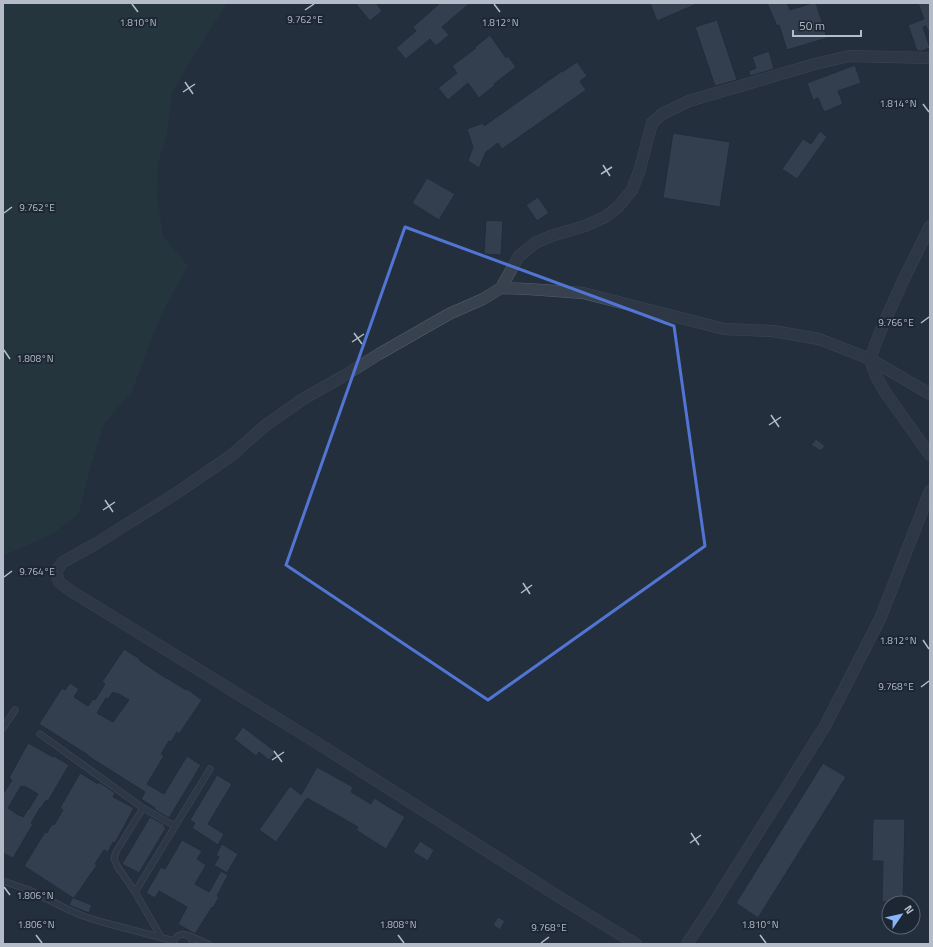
<svg xmlns="http://www.w3.org/2000/svg" width="933" height="947" font-family="'Titillium Web',sans-serif">
	<style>
		.green { fill: #263c3f }
		.building { fill: #455162; stroke: #1f2835; fill-rule: evenodd }
		.lines { fill: none; stroke-linecap: round; stroke-linejoin: round }
		.lane-casing { stroke: #565f6c; stroke-width: 7 }
		.street-casing { stroke: #565f6c; stroke-width: 12 }
		.lane { stroke: #38414e; stroke-width: 5.5 }
		.street { stroke: #38414e; stroke-width: 11 }
		.marked { fill: none; stroke: #5274d3; stroke-width: 3; stroke-linejoin: round }
		.ticks { fill: none; stroke: #b4bcc9; stroke-width: 1.5 }
		.ticks-label { font-size: 10px; text-anchor: middle; fill: #b4bcc9; stroke: #1d2633; stroke-width: 4; stroke-linejoin: round; paint-order: stroke }
	</style>
	<rect width="100%" height="100%" fill="#242f3e"/>
	<path class="green" d="M 3,3 L 227,3 L 195,53 L 172,92 L 167,133 L 158,163 L 157,198 L 163,236 L 188,266 L 167,303 L 154,332 L 132,391 L 103,425 L 89,472 L 79,513 L 54,533 L 3,556 Z"/>
	<path class="building" d="M 355,3 L 376,3 L 382,11 L 370,21 Z
		M 440,3 L 470,3 L 442,27 L 449,35 L 436,46 L 430,39 L 406,59 L 396,48 L 416,31 L 413,27 Z
		M 650,3 L 699,3 L 657,21 Z
		M 767,3 L 787,3 L 790,10 L 812,3 L 816,3 L 827,38 L 787,50 L 779,25 L 777,26 Z
		M 918,3 L 930,3 L 930,33 L 929,33 L 926,26 L 923,27 L 930,48 L 922,51 L 917,51 L 908,25 L 924,19 Z
		M 717,20 L 737,80 L 715,86 L 695,27 Z
		M 490,35 L 506,58 L 508,56 L 516,67 L 494,84 L 495,85 L 479,98 L 468,83 L 448,100 L 438,88 L 457,73 L 452,66 L 476,48 L 475,47 Z
		M 769,51 L 774,69 L 750,76 L 749,71 L 756,68 L 752,57 Z
		M 577,62 L 587,76 L 580,81 L 586,90 L 502,149 L 498,143 L 486,152 L 479,168 L 468,161 L 473,147 L 467,129 L 483,123 L 484,126 L 562,71 L 562,72 Z
		M 855,65 L 861,83 L 838,91 L 843,104 L 824,112 L 818,98 L 813,100 L 807,83 Z
		M 820,131 L 827,137 L 797,179 L 782,169 L 803,139 L 811,144 Z
		M 673,133 L 730,142 L 720,207 L 663,198 Z
		M 427,178 L 455,194 L 439,220 L 412,203 Z
		M 538,197 L 549,213 L 537,221 L 526,205 Z
		M 486,220 L 503,221 L 501,255 L 484,254 Z
		M 816,439 L 825,446 L 821,451 L 811,445 Z
		M 124,649 L 140,659 L 139,660 L 167,679 L 167,678 L 186,690 L 187,689 L 202,700 L 179,734 L 177,732 L 171,742 L 169,741 L 161,754 L 164,756 L 147,784 L 164,794 L 187,756 L 201,765 L 169,818 L 154,809 L 155,808 L 141,799 L 145,792 L 88,756 L 88,755 L 39,724 L 62,688 L 65,690 L 70,683 L 79,689 L 74,697 L 88,706 L 93,699 L 95,700 L 105,684 L 102,682 ZM 113,692 L 116,694 L 117,693 L 129,700 L 113,722 L 97,713 L 106,698 L 108,699 Z
		M 243,727 L 276,752 L 269,760 L 259,752 L 256,756 L 234,739 Z
		M 28,743 L 53,757 L 54,756 L 69,765 L 48,801 L 46,800 L 41,808 L 40,808 L 31,823 L 33,824 L 13,858 L 3,853 L 3,794 L 12,780 L 9,778 ZM 21,786 L 23,787 L 24,786 L 38,794 L 29,809 L 28,809 L 23,817 L 20,815 L 20,816 L 8,808 Z
		M 823,763 L 846,777 L 758,918 L 736,903 Z
		M 317,767 L 353,787 L 351,792 L 371,804 L 374,798 L 405,817 L 386,849 L 356,830 L 358,827 L 307,798 L 276,842 L 259,830 L 290,786 L 301,795 Z
		M 80,773 L 98,784 L 99,782 L 102,784 L 115,793 L 113,797 L 134,808 L 115,843 L 113,842 L 108,852 L 104,850 L 95,864 L 97,865 L 74,898 L 92,905 L 89,913 L 69,905 L 73,897 L 73,898 L 24,866 L 45,832 L 47,833 L 52,824 L 54,825 L 63,810 L 60,808 Z
		M 217,775 L 232,784 L 208,824 L 224,834 L 218,845 L 192,828 L 195,823 L 190,820 Z
		M 150,817 L 165,825 L 164,827 L 166,828 L 139,873 L 122,864 Z
		M 873,819 L 905,819 L 903,902 L 882,902 L 883,861 L 872,861 Z
		M 182,840 L 202,851 L 197,859 L 206,865 L 195,884 L 209,892 L 221,871 L 228,875 L 217,896 L 219,897 L 213,908 L 212,907 L 195,934 L 178,924 L 187,907 L 159,891 L 155,898 L 146,893 L 161,867 L 165,869 Z
		M 420,841 L 434,850 L 428,861 L 413,852 Z
		M 222,844 L 238,854 L 227,873 L 214,865 L 219,857 L 216,855 Z
		M 498,917 L 505,921 L 500,930 L 493,925 Z"/>
	<g class="lines">
		<defs>
			<path id="lane" d="M 3,728 L 15,710
				M 40,734 L 143,808 L 175,826
				M 143,808 L 117,850 L 114,858 L 117,866 L 135,892 L 161,937
				M 3,881 L 29,890 L 67,909 L 83,916 L 102,922 L 174,941
				M 135,892 L 210,769
				M 190,936 L 208,944
				M 173,944 C 176,931 190,931 193,944"/>
			<path id="street" d="M 930,226 L 902,283 L 880,332 L 870,359 L 876,376 L 885,392 L 930,455
				M 501,288 L 528,289 L 583,293 L 724,329 L 773,331 L 819,339 L 870,359 L 930,394
				M 636,944 L 564,900 L 322,746 L 71,591 L 59,582 L 56,571 L 63,562 L 97,543 L 178,492 L 232,455 L 266,425 L 303,399 L 342,377 L 379,354 L 449,314 L 483,299 L 501,288 L 519,256 L 535,243 L 551,236 L 585,226 L 605,217 L 618,207 L 632,190 L 639,172 L 652,123 L 662,114 L 689,101 L 815,64 L 849,56 L 930,58
				M 687,944 L 714,903 L 825,726 L 880,619 L 930,491"/>
		</defs>
		<use href="#lane" class="lane-casing"/>
		<use href="#street" class="street-casing"/>
		<use href="#lane" class="lane"/>
		<use href="#street" class="street"/>
	</g>
	<path d="M0 0H933V947H0ZM 405,227 L 674,326 L 705,546 L 488,700 L 286,565 Z" fill="#242f3e" fill-opacity=".55" fill-rule="evenodd"/>
	<path class="marked" d="M 405,227 L 674,326 L 705,546 L 488,700 L 286,565 Z"/>
	<path class="ticks" d="M 132,4 L 138,12M 494,4 L 500,12M 305,10 L 314,4M 185,82 L 193,94M 183,92 L 195,84M 923,104 L 929,112M 603,165 L 610,176M 601,174 L 612,167M 4,213 L 12,207M 921,323 L 929,317M 354,333 L 362,344M 352,342 L 364,334M 4,350 L 10,359M 771,415 L 779,427M 769,425 L 781,417M 105,500 L 113,512M 103,510 L 115,502M 4,577 L 12,571M 523,583 L 530,594M 521,593 L 532,585M 923,640 L 929,649M 921,687 L 929,681M 274,751 L 282,762M 272,760 L 284,752M 691,833 L 699,845M 690,843 L 701,835M 4,887 L 10,895M 36,935 L 42,943M 398,935 L 404,943M 760,935 L 766,943M 541,943 L 549,937"/>
	<g class="ticks-label">
		<text x="305" y="23">9.762°E</text>
		<text x="138" y="26">1.810°N</text>
		<text x="500" y="26">1.812°N</text>
		<text x="898" y="107">1.814°N</text>
		<text x="37" y="211">9.762°E</text>
		<text x="896" y="326">9.766°E</text>
		<text x="35" y="362">1.808°N</text>
		<text x="37" y="575">9.764°E</text>
		<text x="898" y="644">1.812°N</text>
		<text x="896" y="690">9.768°E</text>
		<text x="35" y="899">1.806°N</text>
		<text x="36" y="928">1.806°N</text>
		<text x="398" y="928">1.808°N</text>
		<text x="760" y="928">1.810°N</text>
		<text x="549" y="931">9.768°E</text>
	</g>
	<rect width="933" height="947" fill="none" stroke="#b4bcc9" stroke-width="8"/>
	<g transform="translate(901 915) rotate(56)"><circle r="19" fill="#1d2633" stroke="#59626f"/>
	<path d="M0-3L7 15L0 10L-7 15Z" fill="#8ab4f8"/>
	<text y="-6" font-size="11" font-weight="bold" text-anchor="middle" fill="#b4bcc9">N</text>
	</g>
	<path d="M793 30v6h68v-6" fill="none" stroke="#b4bcc9" stroke-width="2"/>
	<text x="799" y="30" font-size="12" fill="#b4bcc9" stroke="#1d2633" stroke-width="3" paint-order="stroke">50 m</text>
</svg>
